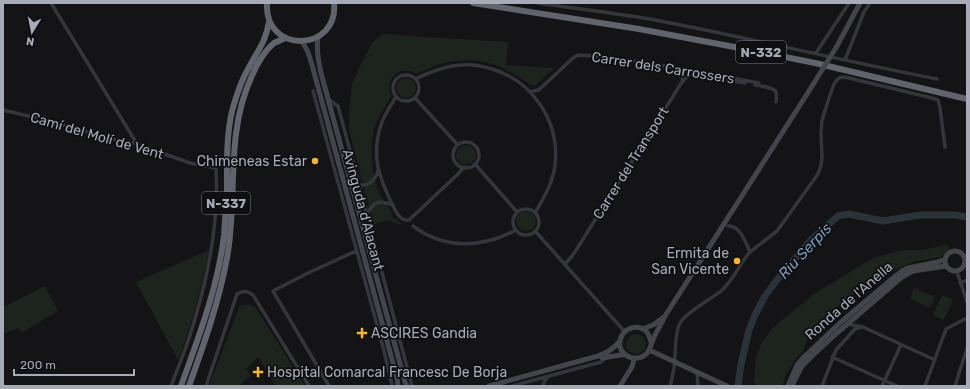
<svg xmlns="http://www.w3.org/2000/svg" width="970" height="389" viewBox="0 0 970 389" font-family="Rubik,sans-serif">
  <rect width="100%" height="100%" fill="#141416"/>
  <path fill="#1c241d" d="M383 34 508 42 506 65 554 68 535 86 531 85C514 74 500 64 479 61 464 59 448 61 434 66 429 68 425 71 420 72 415 74 412 71 408 71 393 69 386 84 391 96 386 106 379 115 375 126 369 145 371 180 382 198 385 203 389 207 392 213L391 216 394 219 396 218 403 225C391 222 386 218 374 225L362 181 349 130V111L352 84 360 66 372 43Z
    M396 88a10 10 0 1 1 20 0a10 10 0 1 1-20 0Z
    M456 155a10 10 0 1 1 20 0a10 10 0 1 1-20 0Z
    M516 221a10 10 0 1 1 20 0a10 10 0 1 1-20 0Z
    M948 244 949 250 941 257 917 261 906 265 893 271 879 283 874 282H868L835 309 812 330 808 338 803 351 795 360 787 373 782 386H757L754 381 756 357 762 342 772 329 782 320 814 294 858 267 874 258 902 250H923Z
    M209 250C202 288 192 324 178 360L136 282Z
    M45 286 58 311 21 333 19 328 3 334V307Z
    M914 288 935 297 930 308 910 299Z
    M942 295 953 300 944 320 933 315Z
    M244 305H251L256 308 305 386H276L258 357 246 369 251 376 238 386H209L239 307Z
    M626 344a10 10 0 1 1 20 0a10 10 0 1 1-20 0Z"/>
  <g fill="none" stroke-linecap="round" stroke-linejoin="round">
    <path stroke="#2a333a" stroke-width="7" d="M738 386 741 364 749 330 755 315 765 296 777 280 811 240 838 216 849 214 883 221 920 215H955L967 217"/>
    <path stroke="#35363b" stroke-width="3.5" d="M51 3 137 144
      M538 3C577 9 616 13 655 20 750 38 843 61 937 79
      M816 53 849 3
      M845 60 864 12 870 3
      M393 88a13 13 0 1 1 26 0a13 13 0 1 1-26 0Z
      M415 79C431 72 445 66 462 65 472 64 482 66 492 69 533 81 560 122 555 165 553 183 544 197 535 213
      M683 81 689 75 692 74 745 83
      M755 85C760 86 774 87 776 92 777 95 776 99 776 102
      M313 91 383 347 391 381 392 386
      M530 92 538 90 542 87 573 58 578 55 609 57 682 69 759 83
      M396 96 394 100C390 107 385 114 382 122 370 155 379 178 394 208 397 214 402 222 409 220L457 175 464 167
      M415 98 457 144
      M328 99 335 104 338 106 359 184 370 227 412 386
      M3 110 54 122 106 138 137 144 190 163 216 168C219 220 209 273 194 322 188 344 179 365 171 386
      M453 155a13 13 0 1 1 26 0a13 13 0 1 1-26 0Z
      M475 164 517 212
      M359 184C368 188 376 179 378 171
      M513 222a13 13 0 1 1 26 0a13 13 0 1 1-26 0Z
      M367 214C374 201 379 200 393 205
      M413 226C445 250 482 248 516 230
      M535 231 625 332
      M750 252 777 231 818 174 821 165 822 157 821 132 822 120 829 98 834 84 837 80 839 78 843 77 849 78 932 98 938 100 940 108 945 147
      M565 264 573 255 682 82 683 77 682 69
      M957 272 967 302
      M960 283 967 280
      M848 324 863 327 935 360
      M832 357 897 386
      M697 372 698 386
      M3 385 4 386
      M206 386 237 294C244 290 247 291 253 295L309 386
      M329 386 273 291 308 273 356 251
      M512 386 601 362 606 358
      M543 386 544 382 548 377
      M670 386C672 380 673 374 674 368 676 355 674 334 680 323 685 313 711 299 721 291 734 280 739 264 750 252 746 243 740 225 728 226
      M822 386 836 350 855 329 862 327
      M882 386 901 345
      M925 386 946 329 967 318
      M955 386 967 348"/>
    <path stroke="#43454b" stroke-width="5" d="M318 36C316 49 318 60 321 73L405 382 407 386
      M302 41 308 52 312 65 397 378 398 386
      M837 46 860 3
      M945 261a10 10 0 1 1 20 0a10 10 0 1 1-20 0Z
      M642 329 653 325 664 317
      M651 342C650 338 649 334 646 331 636 323 621 329 620 342 619 347 622 352 626 355 632 360 643 359 648 352 651 347 652 341 655 335 658 329 662 323 665 316L809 91
      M649 350 727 386
      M602 358 620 355H625
      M489 386 598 356C608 353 614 348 620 341
      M620 386 632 367 634 359
      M788 386 797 365 804 357 841 322 892 279 902 271 908 268 938 262 945 259
      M792 386 802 366 812 356 837 333 902 277 913 271 946 266"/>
    <path stroke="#61646c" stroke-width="6" d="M267 3C264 55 339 52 334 3
      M473 3 639 29 745 49 815 63 967 99
      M181 386C199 336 218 287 224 235 225 221 226 206 227 192 227 165 226 137 232 111 236 97 240 83 247 71 252 61 258 52 263 42 266 35 268 28 269 22
      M189 386C204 344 219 302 227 258 238 198 225 135 251 78 256 66 263 52 274 43 278 41 282 40 285 38"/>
    <path stroke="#43454b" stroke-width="5" d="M809 91 837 46"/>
  </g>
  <g fill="#f7b62b" stroke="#0f0f11" stroke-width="1.5">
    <circle cx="315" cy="161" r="4"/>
    <circle cx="737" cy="261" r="4"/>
    <path d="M360 327h4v4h4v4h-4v4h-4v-4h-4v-4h4z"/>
    <path d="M256 366h4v4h4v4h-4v4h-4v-4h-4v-4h4z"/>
  </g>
  <g text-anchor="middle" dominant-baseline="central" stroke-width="3.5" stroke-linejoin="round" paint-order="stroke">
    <g fill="#0f0f11" stroke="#797c85" stroke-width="1">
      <rect x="736" y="41" width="50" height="22" rx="3"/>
      <rect x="202" y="192" width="48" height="22" rx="3"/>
    </g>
    <g font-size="13" font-weight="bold" fill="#a6abb7">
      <text x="761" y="52">N-332</text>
      <text x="226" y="203">N-337</text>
    </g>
    <g font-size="14" fill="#a6abb7" stroke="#0f0f11">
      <text transform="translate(663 68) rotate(9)">Carrer dels Carrossers</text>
      <text transform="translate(97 136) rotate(16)">Camí del Molí de Vent</text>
      <text transform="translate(631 163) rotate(-58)">Carrer del Transport</text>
      <text transform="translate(363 210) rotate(75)">Avinguda d'Alacant</text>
      <text transform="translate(849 301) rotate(-41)">Ronda de l'Anella</text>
    </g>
    <g font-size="14" fill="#a6abb7" stroke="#0f0f11" text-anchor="end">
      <text x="307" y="161">Chimeneas Estar</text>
      <text x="729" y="253">Ermita de<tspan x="729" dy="16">San Vicente</tspan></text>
      <text x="371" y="333" text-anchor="start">ASCIRES Gandia</text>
      <text x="267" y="372" text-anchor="start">Hospital Comarcal Francesc De Borja</text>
    </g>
    <g font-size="15" font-style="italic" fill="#7b98b3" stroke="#0f0f11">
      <text transform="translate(805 251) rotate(-47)">Riu Serpis</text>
    </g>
  </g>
  <rect width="970" height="389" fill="none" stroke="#a6abb7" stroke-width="8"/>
  <g transform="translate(32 32) rotate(190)" stroke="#0f0f11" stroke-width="3" paint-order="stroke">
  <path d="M0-3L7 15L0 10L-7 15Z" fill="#a6abb7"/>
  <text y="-6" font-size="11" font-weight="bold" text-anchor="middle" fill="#a6abb7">N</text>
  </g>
  <path d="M14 369v6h120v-6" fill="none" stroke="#a6abb7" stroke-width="2"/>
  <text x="20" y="369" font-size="12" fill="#a6abb7" stroke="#0f0f11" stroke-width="3" paint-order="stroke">200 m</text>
</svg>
